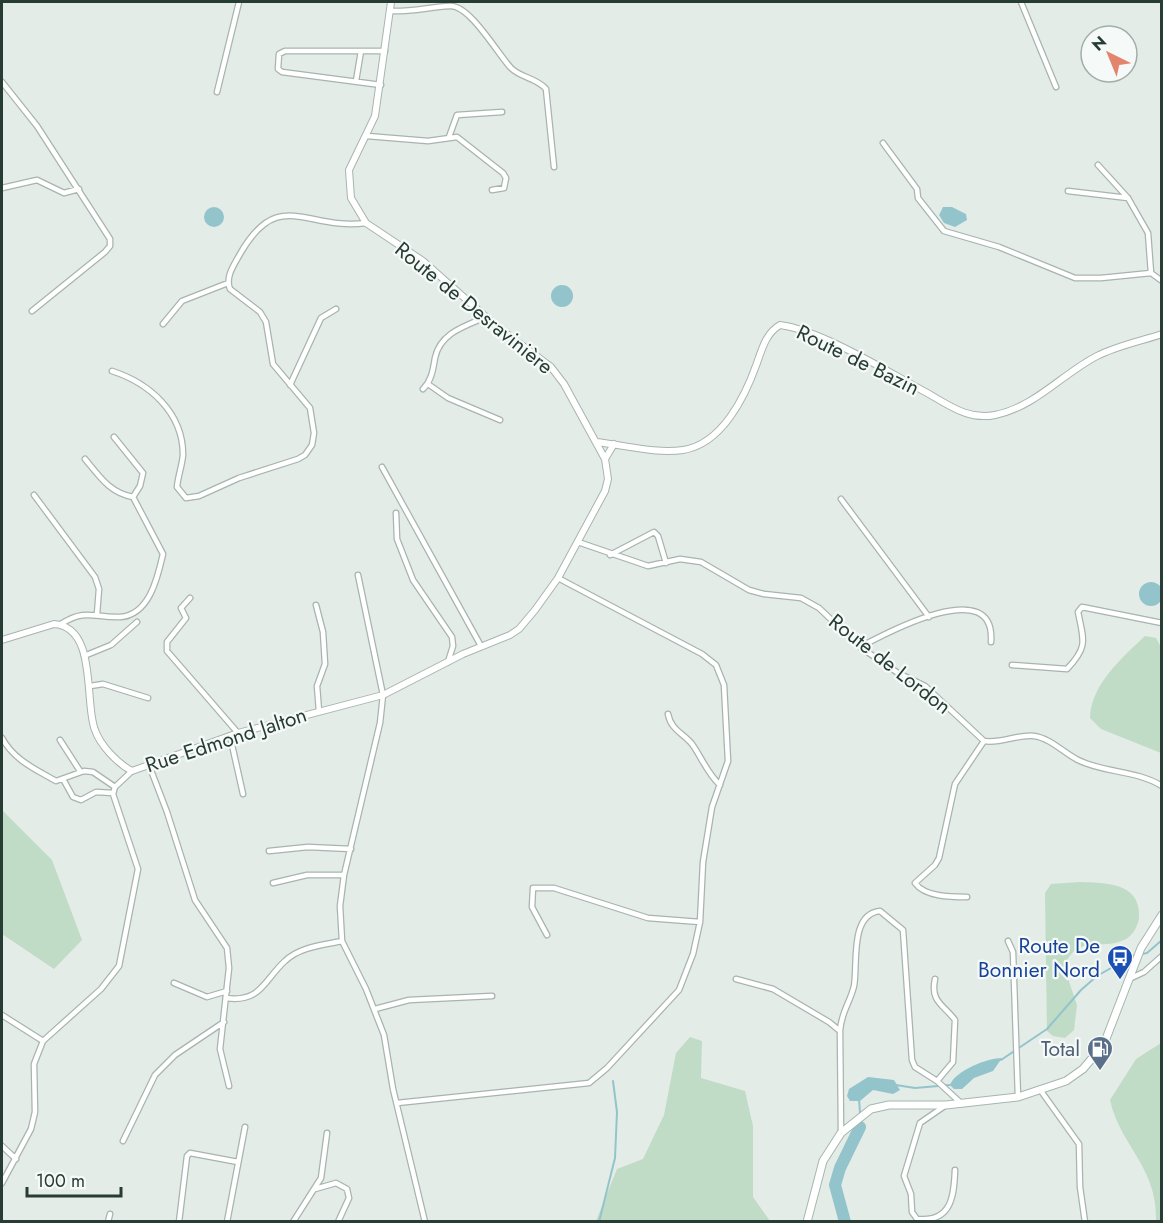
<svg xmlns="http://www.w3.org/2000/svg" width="1163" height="1223" viewBox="0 0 1163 1223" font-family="Jost,sans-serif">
  <rect width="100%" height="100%" fill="#e4ece8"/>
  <path fill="#c0dbc6" d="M1145 636 1156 638 1161 647V753L1101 729 1090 718C1091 684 1122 658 1145 636Z
    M2 810 52 860 82 940 54 969 2 934Z
    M1080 882C1105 883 1140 882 1139 916 1139 924 1134 934 1126 939 1101 952 1078 932 1064 967L1077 1005 1074 1030 1065 1038 1053 1036 1047 1031 1045 893 1051 884Z
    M690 1037 702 1041 701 1078 745 1091 753 1126V1197L770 1221H596L617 1169 643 1159 664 1115 676 1053Z
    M1161 1043 1162 1221 1156 1222C1158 1167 1120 1146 1110 1100L1136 1059Z"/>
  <path fill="#93c4cb" d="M943 207H952L966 214 967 220 955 227 944 223 939 215Z
    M204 217a10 10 0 1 1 20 0a10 10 0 1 1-20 0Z
    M551 296a11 11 0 1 1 22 0a11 11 0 1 1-22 0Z
    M1139 594a12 12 0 1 1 24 0a12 12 0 1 1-24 0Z
    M1002 1058 993 1071 974 1078 962 1089H954L950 1085C955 1071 987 1058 1002 1058Z
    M868 1077 894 1080 900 1090 893 1094 873 1090 860 1101H850L847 1096 849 1089Z"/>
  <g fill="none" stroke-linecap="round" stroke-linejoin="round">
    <path stroke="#93c4cb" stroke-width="2" d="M1001 1060 1047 1029 1081 990 1097 976 1132 956 1147 953 1162 940
      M896 1085 915 1088 950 1085
      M859 1099 860 1113
      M599 1222 615 1158 617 1112 613 1081"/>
    <path stroke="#93c4cb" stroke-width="12" d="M845 1222 835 1185 840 1168 860 1127"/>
    <defs>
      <path id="minor" d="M1021 2 1056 87
        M390 11C411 12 430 7 450 6 470 5 497 53 511 68 521 78 537 78 546 89L554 167
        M356 81 361 51
        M2 82 37 126 110 239V246L105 252 32 311
        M381 85 282 72 278 69 279 54 285 51H385
        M217 92 239 2
        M367 136 428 141 457 137 503 173 506 178 504 188 492 190
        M449 137 457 115 502 112
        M883 143 917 189 918 198 944 231 999 247 1075 278H1101L1151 273
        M1098 165 1128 198 1148 233 1151 273 1162 281
        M2 188 37 180 64 193 79 189
        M1068 191 1128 198
        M163 324 182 301 228 283
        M112 371C149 383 183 412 183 455 182 466 178 476 177 487L186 498 199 496 239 478 298 459 305 455 312 445 314 433 310 408 273 364 266 322 260 312 230 289C225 277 234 265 240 254 279 186 306 231 366 223
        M428 384 448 398 500 420
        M290 385 321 318 336 309
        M423 389C432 380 433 369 435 358 440 333 465 326 486 317
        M85 459C100 477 110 493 133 497L140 486 143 473 114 437
        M382 467 481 646
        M34 495 95 577 99 589 97 614
        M841 499 929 617
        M396 513 397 539 413 580 452 637 453 646 448 662
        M578 542 648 566 680 559 701 562 749 590 764 594 801 598 819 608 860 647 898 673 925 686 984 741C1001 744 1017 734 1034 736 1050 738 1064 753 1078 760 1104 773 1136 770 1162 786
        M610 555 654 532 658 536 666 563
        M358 575 383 695 380 723 344 875 340 906 342 941 366 989 384 1035 393 1089 425 1222
        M190 598 181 608 186 618 167 642V651L238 733
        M316 605 323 632 325 664 317 686 319 711
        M61 624C86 608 94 618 120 617 150 615 158 576 163 554L133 497
        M860 647C888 632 996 574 991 642
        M84 656 111 645 137 622
        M1012 665 1067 669C1088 647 1084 641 1078 612L1082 607 1162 623
        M90 686 103 684 148 698
        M668 714C671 730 683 733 692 744 702 758 707 773 720 785
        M230 736 243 794
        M2 738C14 760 35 769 56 781L84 771 93 772 115 787
        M60 740 80 771
        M149 765 167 812 195 900 227 948 229 968 220 1049 229 1086
        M63 779 73 797 81 800 96 792 113 793
        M269 851 308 847 351 849
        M273 883 307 875H344
        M967 897C951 897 925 897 915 883L935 865 939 858 955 784 984 741
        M547 935 532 907 533 888H554L648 918 700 922
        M1008 941 1013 952 1018 1097
        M736 979 773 989 829 1022 840 1031 841 1133
        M935 979C930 1002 944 1005 955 1020L953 1062 937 1081
        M1129 979 1144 972 1162 956
        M174 983 207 997 227 991
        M226 998C261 1003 264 980 285 961 299 947 323 945 342 941
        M375 1009 409 1000 492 996
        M2 1015 43 1041
        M840 1031C841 1012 850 1003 854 986 858 966 849 914 880 911L903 930 912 1060 915 1067 937 1081 962 1104
        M1041 1091 1079 1144 1080 1187 1085 1222
        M397 1103 589 1083 607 1068 679 990 693 954 700 922 703 862 712 807 728 761 724 685 716 665 702 654 558 578
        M946 1105 920 1123 904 1176 911 1194 912 1212 917 1219C953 1223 954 1193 955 1170
        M123 1141 155 1075 175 1055 224 1022
        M2 1146 16 1159
        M2 1183 31 1129 35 1112 34 1064 43 1041 101 989 119 966 138 869 113 794 115 787 132 771
        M315 1189 336 1183 347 1189 349 1198 338 1222
        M108 1222 110 1214
        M179 1222 187 1156 190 1153 238 1162
        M227 1222 245 1127
        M293 1222 321 1178 327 1133"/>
      <path id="tertiary" d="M596 442C624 445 656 454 683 450 722 444 745 397 757 363 762 349 766 333 780 325 820 330 883 369 920 389 945 402 966 421 995 415 1035 407 1062 374 1097 356 1116 346 1141 341 1162 334
        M605 459 614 444
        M2 640 54 624C98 627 84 703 95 730 100 745 118 764 132 771L238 733 383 695 463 654 510 635 519 629 535 610 558 578 605 491 608 479 605 459 564 384 551 367 495 325 423 261 366 223 351 198 349 170 375 116 391 2"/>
      <path id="secondary" d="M807 1222 823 1161 841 1133 871 1109 889 1105H946L1018 1097 1066 1081 1083 1069 1104 1044 1141 948 1162 915"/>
    </defs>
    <use href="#minor" stroke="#a7b4af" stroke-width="7"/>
    <use href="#tertiary" stroke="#a7b4af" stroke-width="8"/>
    <use href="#secondary" stroke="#a4b7af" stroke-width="9"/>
    <use href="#minor" stroke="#fff" stroke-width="4.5"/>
    <use href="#tertiary" stroke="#fff" stroke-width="6"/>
    <use href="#secondary" stroke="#fff" stroke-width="7"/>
  </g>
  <defs>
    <symbol id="bus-pin" viewBox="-11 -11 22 30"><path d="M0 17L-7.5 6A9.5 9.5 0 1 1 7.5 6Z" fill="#1a4fb4" stroke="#f5f9f7"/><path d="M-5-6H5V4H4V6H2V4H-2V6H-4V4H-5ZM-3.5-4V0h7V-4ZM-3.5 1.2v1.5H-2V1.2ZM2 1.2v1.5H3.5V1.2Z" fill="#fff"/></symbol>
    <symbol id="fuel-pin" viewBox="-11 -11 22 30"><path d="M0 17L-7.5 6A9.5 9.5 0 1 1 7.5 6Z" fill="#5c6f8a" stroke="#f5f9f7"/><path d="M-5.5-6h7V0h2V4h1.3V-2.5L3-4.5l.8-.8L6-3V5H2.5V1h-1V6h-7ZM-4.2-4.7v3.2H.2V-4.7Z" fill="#fff"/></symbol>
  </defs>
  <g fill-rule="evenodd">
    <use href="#bus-pin" x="1105" y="943" width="30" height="40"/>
    <use href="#fuel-pin" x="1085" y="1034" width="30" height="40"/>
  </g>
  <g text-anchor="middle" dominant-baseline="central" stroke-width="4.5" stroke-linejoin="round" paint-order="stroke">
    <g font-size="21" fill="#263c35" stroke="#f5f9f7">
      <text transform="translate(474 308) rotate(39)">Route de Desravinière</text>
      <text transform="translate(858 360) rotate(26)">Route de Bazin</text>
      <text transform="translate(890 664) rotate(38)">Route de Lordon</text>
      <text transform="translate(226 740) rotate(-18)">Rue Edmond Jalton</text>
    </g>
    <g font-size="21" fill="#164399" stroke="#f5f9f7" text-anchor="end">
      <text x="1100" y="946">Route De<tspan x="1100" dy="24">Bonnier Nord</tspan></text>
    </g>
    <g font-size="21" fill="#4e5e75" stroke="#f5f9f7" text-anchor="end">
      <text x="1080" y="1049">Total</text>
    </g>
  </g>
  <rect width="1163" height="1223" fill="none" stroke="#263c35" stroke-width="6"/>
  <g transform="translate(1109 54) rotate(317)"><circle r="28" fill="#f5f9f7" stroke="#a2ada9" stroke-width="1.5"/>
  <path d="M0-4.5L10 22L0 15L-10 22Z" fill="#e2856c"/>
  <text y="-9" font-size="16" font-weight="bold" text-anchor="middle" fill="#263c35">N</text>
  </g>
  <path d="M27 1187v9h94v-9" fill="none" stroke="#263c35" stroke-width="3"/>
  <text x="36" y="1187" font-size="18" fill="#263c35" stroke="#f5f9f7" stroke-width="4.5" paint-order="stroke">100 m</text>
</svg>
